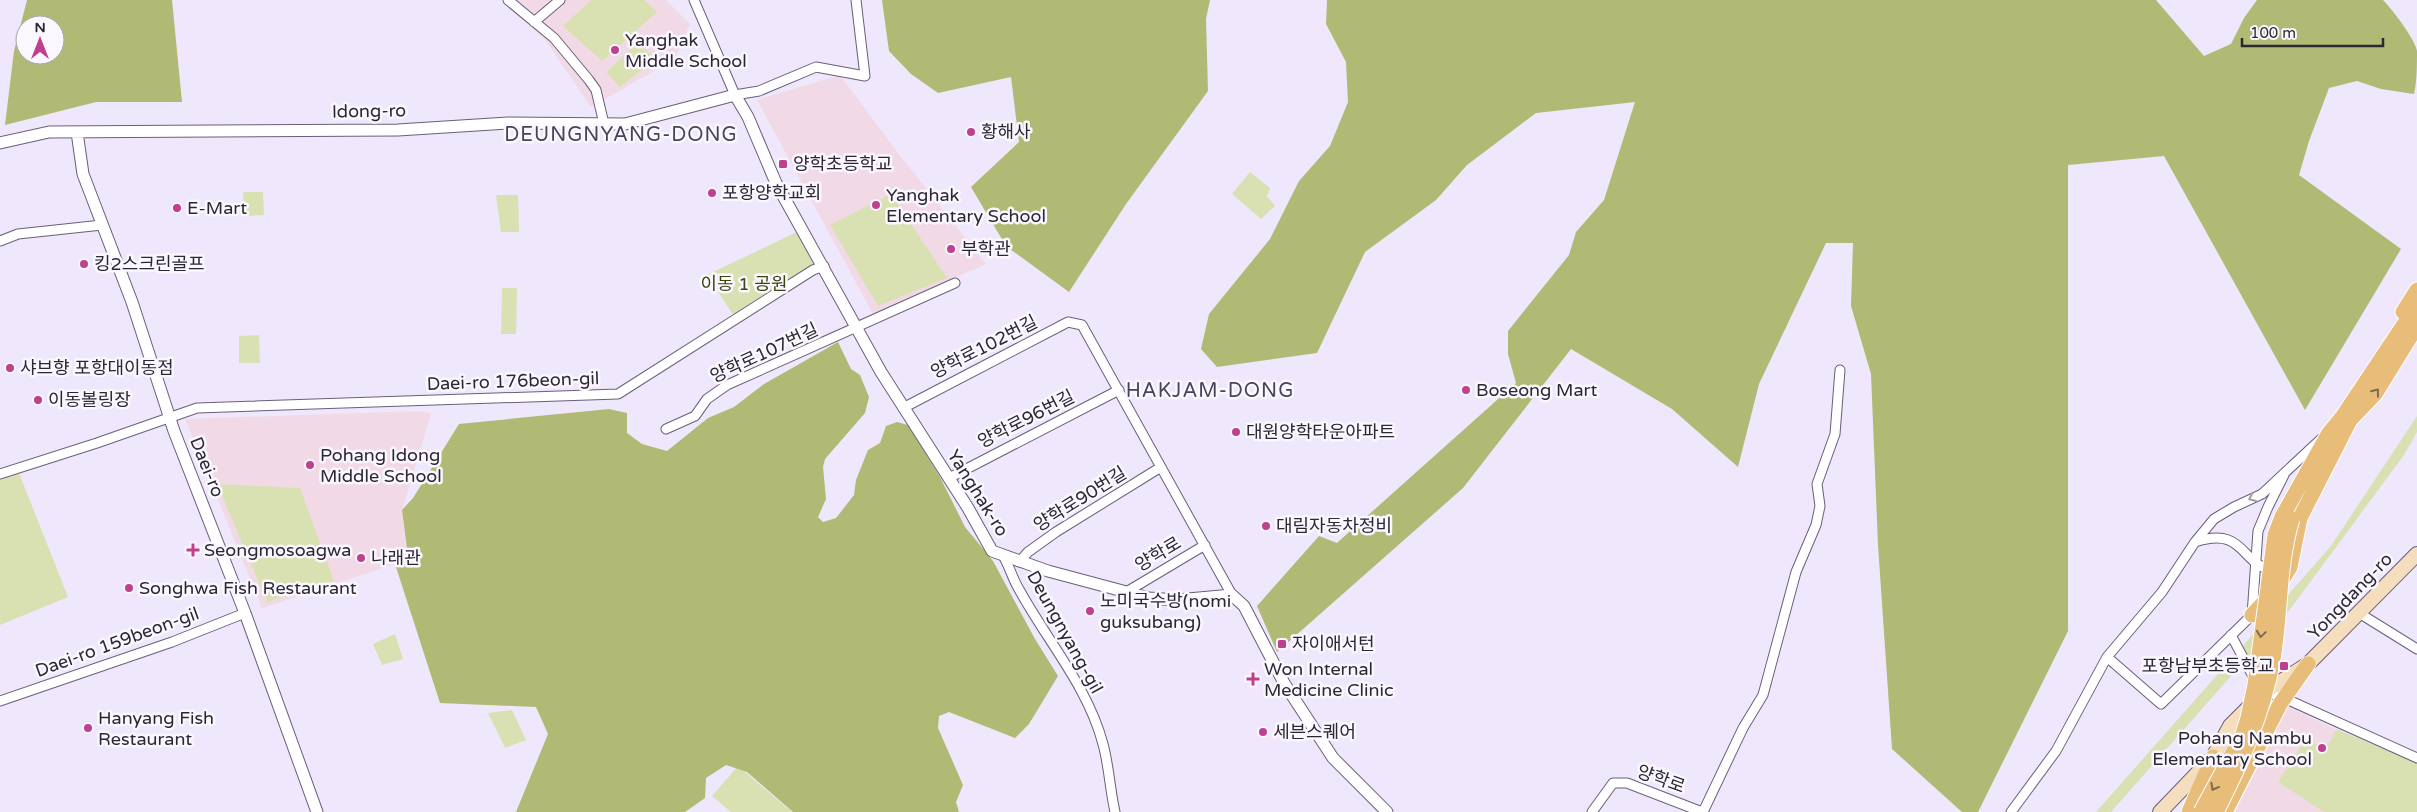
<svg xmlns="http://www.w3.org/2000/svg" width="2417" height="812" viewBox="0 0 2417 812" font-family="'Varela Round','Noto Sans KR',sans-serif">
  <rect width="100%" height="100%" fill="#efe7fb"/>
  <path fill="#f1dae6" d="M502 0H666L690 24 675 59 591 107 546 41Z
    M840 75 898 153 986 264 873 314 757 100Z
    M421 411 431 414 402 510 407 560 262 608 185 419Z
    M2288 707 2417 767V812H2235Z"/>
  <path fill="#d9e1b3" d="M591 0H644L657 12 602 61 563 26Z
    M638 43 656 59 620 87 606 72Z
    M1250 172 1270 188 1267 196 1275 206 1261 219 1232 194Z
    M243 192H263L264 215 244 216Z
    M891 194 947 278 878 306 830 225Z
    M496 195H518L519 232H501Z
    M801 230 824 266 734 316 707 275Z
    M502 288H517L516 334H501Z
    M259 335 260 363H239V336Z
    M2417 416V432L2404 455 2291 608 2111 812H2096L2331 546Z
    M17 468 68 597 0 625V474Z
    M217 484 300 488 334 581 267 602Z
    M395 634 403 659 382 665 373 644Z
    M512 710 526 740 505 748 488 713Z
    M2336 729 2417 763V812H2324L2278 782 2302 745 2330 743Z
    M738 766 792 812H731L712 796Z"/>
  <path fill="#b0ba74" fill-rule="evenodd" d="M27 0H172L182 102H96L5 125 14 51ZM25 25H55V55H25Z
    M882 0H1210L1206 19 1208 91 1126 204 1069 292 1006 246 971 187 1019 142 1011 77 938 93 911 74 889 51Z
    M1327 0H2156L2204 56 2231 44 2244 18 2257 0H2383C2392 9 2415 39 2417 51 2417 65 2417 81 2414 94L2381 89 2357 81 2329 88 2309 141 2299 175 2401 249 2305 410 2164 156 2068 165V631L1978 812H1962L1892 749 1878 545 1871 374 1851 306 1853 243H1826L1759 384 1738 467 1672 409 1571 349 1463 488 1277 652 1257 606 1319 536 1337 543 1516 383 1508 354V331L1569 255 1576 232 1604 200 1635 102 1536 113 1467 165 1436 200 1365 252 1317 353 1217 367 1201 349 1209 314 1270 239 1299 181 1330 146 1348 102 1346 62 1326 24Z
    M838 342 851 369 860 375 869 397 865 413 825 459 823 467 826 499 818 517 823 522 836 518 854 495 856 480 868 450 880 443 886 426 897 422 908 425 940 477 965 527 993 561 1035 639 1058 676 1029 724 1015 738 949 712 939 716 938 728 963 785 956 802 959 812H793L747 772 726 765 706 778 705 798 685 812H516L548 734 536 707 440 703 396 567 408 557 402 510 413 498 459 424 609 409 627 413V433L642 444 667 451 708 418 734 407 764 384Z"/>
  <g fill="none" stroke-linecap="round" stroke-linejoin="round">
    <defs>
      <path id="minor" d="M508 0 554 38 589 80 596 90 604 124
        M694 0 735 95 759 91 816 67 865 76 856 0
        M534 22 560 0
        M0 241 18 234 102 225
        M903 408 1068 322 1082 325 1232 595
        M666 429 695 416 707 399 727 385 955 283
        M0 474 97 443 197 408 618 394 813 270 824 266
        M949 478 1119 390
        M2195 542C2245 526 2239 563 2273 571
        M1004 557C1010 568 1013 580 1020 591 1048 642 1088 687 1103 744 1109 766 1110 790 1115 812
        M1019 562 1028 552 1056 532 1161 467
        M1128 591 1205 545
        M2359 613 2417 649
        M2231 635 2255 680
        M2107 657 2161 704 2252 615 2258 531 2268 507 2284 475
        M2262 691 2284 698 2417 758
        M0 701 172 642 245 613
        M1592 812 1613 783H1627L1702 812
        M1703 812 1743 728 1763 695 1796 572 1816 525 1820 506 1817 484 1835 434 1840 370
        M2011 812 2056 751 2107 657 2162 592 2195 542 2214 519 2234 507 2262 494 2321 439"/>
      <path id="tertiary" d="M77 132 83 174 132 302 174 431 245 613 317 812
        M0 143 49 132 398 130 508 123 625 124 735 95 748 117 776 183 881 372 968 508 992 551 1048 571 1149 598 1177 600 1232 595 1244 606 1284 683 1333 758 1387 812"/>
      <path id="secondary" d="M2160 812 2213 757 2230 726 2263 693 2308 664 2417 554"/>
      <path id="primary" d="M2403 312 2417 290
        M2349 421 2375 394 2417 326
        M2282 517 2329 433 2343 416 2417 305
        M2252 615 2276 590 2290 567 2300 518 2351 418
        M2189 812 2213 757
        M2225 812 2280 704 2308 664"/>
    </defs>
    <use href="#minor" stroke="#6a5f7a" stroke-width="11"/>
    <use href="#tertiary" stroke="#6a5f7a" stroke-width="13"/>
    <use href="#secondary" stroke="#6a5f7a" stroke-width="16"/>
    <use href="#primary" stroke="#fff" stroke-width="17"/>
    <use href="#minor" stroke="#fff" stroke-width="9"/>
    <use href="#tertiary" stroke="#fff" stroke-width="11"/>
    <use href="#secondary" stroke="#f4debd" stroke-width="14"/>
    <use href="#primary" stroke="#e8bd7a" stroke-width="15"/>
    <defs>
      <path id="primary-bridge" d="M2201 812 2243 734 2248 718 2255 685 2275 535 2282 517
        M2216 812C2241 763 2263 714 2273 659 2281 612 2278 565 2292 519"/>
    </defs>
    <use href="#primary-bridge" stroke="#fff" stroke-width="17" stroke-linecap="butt"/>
    <use href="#primary-bridge" stroke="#e8bd7a" stroke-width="15"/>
  </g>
  <defs><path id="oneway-chevron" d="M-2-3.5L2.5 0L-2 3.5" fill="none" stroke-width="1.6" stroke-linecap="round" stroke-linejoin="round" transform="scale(1.25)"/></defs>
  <g stroke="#816a53">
    <use href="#oneway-chevron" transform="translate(2376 392) rotate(-52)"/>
    <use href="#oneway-chevron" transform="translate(2261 634) rotate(98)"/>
    <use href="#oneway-chevron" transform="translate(2214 787) rotate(119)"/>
  </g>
  <use stroke="#a09ea3" href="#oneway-chevron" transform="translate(2252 498) rotate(155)"/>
  <g fill="#be408e" stroke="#faf7fe" stroke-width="2">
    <circle cx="615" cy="50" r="5"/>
    <circle cx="971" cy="132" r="5"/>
    <rect x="778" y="159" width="10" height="10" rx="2.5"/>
    <circle cx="712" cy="193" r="5"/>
    <circle cx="876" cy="205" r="5"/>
    <circle cx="177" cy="208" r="5"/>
    <circle cx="951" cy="249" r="5"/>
    <circle cx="84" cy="264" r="5"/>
    <circle cx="10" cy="368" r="5"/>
    <circle cx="1466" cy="390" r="5"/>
    <circle cx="38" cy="400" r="5"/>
    <circle cx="1236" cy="432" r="5"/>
    <circle cx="310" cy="465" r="5"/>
    <circle cx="1266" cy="526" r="5"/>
    <path d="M190.5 542.5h5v5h5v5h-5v5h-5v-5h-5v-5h5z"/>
    <circle cx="361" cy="558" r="5"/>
    <circle cx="129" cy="588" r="5"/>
    <circle cx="1090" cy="611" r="5"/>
    <rect x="1277" y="639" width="10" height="10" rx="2.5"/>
    <rect x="2279" y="661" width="10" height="10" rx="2.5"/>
    <path d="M1250.5 671.5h5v5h5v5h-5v5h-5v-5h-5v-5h5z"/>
    <circle cx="88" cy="728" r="5"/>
    <circle cx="1263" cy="732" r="5"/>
    <circle cx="2322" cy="748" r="5"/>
  </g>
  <g text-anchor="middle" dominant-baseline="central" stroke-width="5" stroke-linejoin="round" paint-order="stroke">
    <g font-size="18" fill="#2c2733" stroke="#faf7fe" text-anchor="start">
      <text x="625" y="40">Yanghak<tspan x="625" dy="21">Middle School</tspan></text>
      <text x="981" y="132">황해사</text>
      <text x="793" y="164">양학초등학교</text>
      <text x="722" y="193">포항양학교회</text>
      <text x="886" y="195">Yanghak<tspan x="886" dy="21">Elementary School</tspan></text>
      <text x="187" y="208">E-Mart</text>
      <text x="961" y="249">부학관</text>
      <text x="94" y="264">킹2스크린골프</text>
      <text x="20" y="368">샤브향 포항대이동점</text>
      <text x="1476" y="390">Boseong Mart</text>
      <text x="48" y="400">이동볼링장</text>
      <text x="1246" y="432">대원양학타운아파트</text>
      <text x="320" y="455">Pohang Idong<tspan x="320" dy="21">Middle School</tspan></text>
      <text x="1276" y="526">대림자동차정비</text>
      <text x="204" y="550">Seongmosoagwa</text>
      <text x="371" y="558">나래관</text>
      <text x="139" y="588">Songhwa Fish Restaurant</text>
      <text x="1100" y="601">노미국수방(nomi<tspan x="1100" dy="21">guksubang)</tspan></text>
      <text x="1292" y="644">자이애서턴</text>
      <text x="2274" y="666" text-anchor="end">포항남부초등학교</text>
      <text x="1264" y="669">Won Internal<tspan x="1264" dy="21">Medicine Clinic</tspan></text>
      <text x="98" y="718">Hanyang Fish<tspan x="98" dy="21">Restaurant</tspan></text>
      <text x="1273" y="732">세븐스퀘어</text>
      <text x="2312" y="738" text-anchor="end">Pohang Nambu<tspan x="2312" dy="21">Elementary School</tspan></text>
    </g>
    <g font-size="18" fill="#2c2733" stroke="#faf7fe">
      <text transform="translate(369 111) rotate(-1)">Idong-ro</text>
      <text transform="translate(984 347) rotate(-27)">양학로102번길</text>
      <text transform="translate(764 353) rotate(-25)">양학로107번길</text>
      <text transform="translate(513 381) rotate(-2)">Daei-ro 176beon-gil</text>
      <text transform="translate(1026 419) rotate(-27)">양학로96번길</text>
      <text transform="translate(207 467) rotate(68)">Daei-ro</text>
      <text transform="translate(978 493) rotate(58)">Yanghak-ro</text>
      <text transform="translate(1080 499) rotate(-32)">양학로90번길</text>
      <text transform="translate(1158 554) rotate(-31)">양학로</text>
      <text transform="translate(2350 596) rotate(-46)">Yongdang-ro</text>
      <text transform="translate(1065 632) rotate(61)">Deungnyang-gil</text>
      <text transform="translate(117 642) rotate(-20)">Daei-ro 159beon-gil</text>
      <text transform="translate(1661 779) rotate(20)">양학로</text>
    </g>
    <g font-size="18" fill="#3d430e" stroke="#faf7fe">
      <text x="744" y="284">이동 1 공원</text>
    </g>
    <g font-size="20" letter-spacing="1" fill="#4b415b" stroke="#faf7fe">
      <text x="621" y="135">DEUNGNYANG-DONG</text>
      <text x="1210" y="391">HAKJAM-DONG</text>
    </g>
  </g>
  <g transform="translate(40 40)"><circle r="24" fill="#faf7fe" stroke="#a8a4ad"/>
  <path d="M0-4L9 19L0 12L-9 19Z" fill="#be408e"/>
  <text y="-8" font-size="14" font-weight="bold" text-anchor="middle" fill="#2c2733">N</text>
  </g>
  <path d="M2242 38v8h141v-8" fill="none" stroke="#2c2733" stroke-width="2.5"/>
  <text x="2250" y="38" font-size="15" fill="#2c2733" stroke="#faf7fe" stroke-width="4" paint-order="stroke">100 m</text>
</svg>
